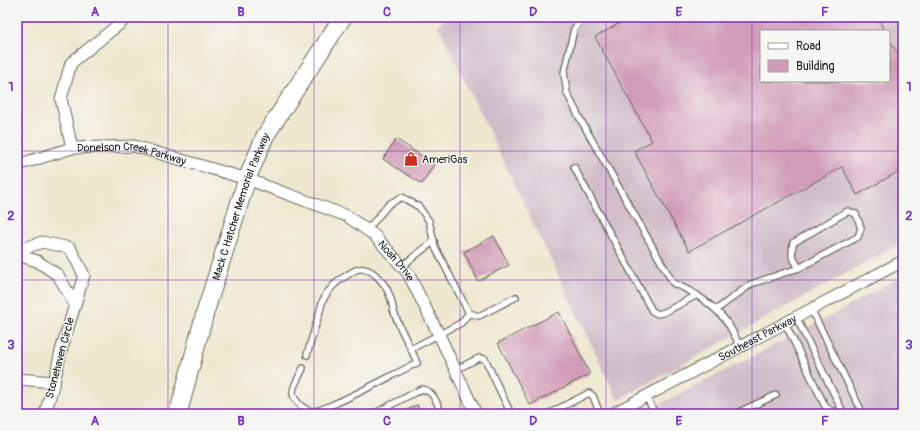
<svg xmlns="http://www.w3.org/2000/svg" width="920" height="431" viewBox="0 0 920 431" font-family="Pangolin,sans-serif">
  <rect width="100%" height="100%" fill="#f6f6f2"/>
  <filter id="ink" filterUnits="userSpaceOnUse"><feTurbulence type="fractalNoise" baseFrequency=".025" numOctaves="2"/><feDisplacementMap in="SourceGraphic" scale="8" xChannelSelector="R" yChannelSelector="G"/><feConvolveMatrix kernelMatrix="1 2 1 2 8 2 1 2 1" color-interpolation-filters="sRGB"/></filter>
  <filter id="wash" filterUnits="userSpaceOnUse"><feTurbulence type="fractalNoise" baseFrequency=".012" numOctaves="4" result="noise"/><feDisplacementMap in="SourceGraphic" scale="16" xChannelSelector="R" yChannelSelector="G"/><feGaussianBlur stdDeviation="0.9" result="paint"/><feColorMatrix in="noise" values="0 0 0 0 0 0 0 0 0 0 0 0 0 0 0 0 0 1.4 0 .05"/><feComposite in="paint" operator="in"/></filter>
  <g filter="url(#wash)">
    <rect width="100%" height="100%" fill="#efe8d0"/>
    <path fill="#d1bdc9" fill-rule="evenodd" d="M446 17H903V242L618 400 438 25ZM761 31H889V81H761Z
      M903 275V414H640L827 318Z"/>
    <g id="blocks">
      <path fill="#d19cb7" d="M631 17H877L885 31H761V81H889V39L903 64V169L857 195 842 167 689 251 634 151 652 141 595 37Z
        M396 139 434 164 422 184 383 159Z
        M494 236 509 265 478 281 464 252Z
        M559 312 590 374 530 405 498 343Z
        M417 405 421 414H399Z"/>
    </g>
  </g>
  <g filter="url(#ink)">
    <use href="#blocks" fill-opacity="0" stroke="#66635b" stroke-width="1"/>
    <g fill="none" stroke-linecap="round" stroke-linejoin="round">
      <defs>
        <path id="lane" d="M584 17 574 29 564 73 567 93 579 117 673 283C694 292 715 305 728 324 733 331 736 339 740 347
          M574 167 652 311 658 314 665 312 697 295
          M367 230 389 204 402 197 419 207 429 221 435 247 469 313 479 316 516 297
          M402 266 434 241
          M811 309 863 414
          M716 310 751 284 799 268 858 237 861 228 856 214 848 211 793 243 792 256 799 268
          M796 317 844 414
          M785 323 825 406 830 410 844 414
          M307 355 323 300C329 288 338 280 349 274 353 271 359 268 364 269 374 270 386 285 389 294 392 300 392 306 394 312 398 325 405 337 411 349L461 323 469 313
          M303 368C300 377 292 385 293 394 295 402 305 411 313 411 321 411 329 406 336 403 364 391 390 376 417 363L411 349
          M455 370 479 358 485 359 511 414
          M646 396 655 414
          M373 414 422 389C434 391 437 404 442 414
          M548 414 589 393 593 396 600 414
          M735 414 776 395"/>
        <g id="street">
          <path d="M72 148 61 99 71 63 128 17"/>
          <path id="s1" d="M17 165 72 148 134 146 247 179 347 216 374 235 408 273 442 341 476 414"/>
          <path d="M17 251 42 242 70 248 84 275 61 351 54 382 45 414"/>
          <path d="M17 255 37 261 58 275 74 303"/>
          <path d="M17 379 54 382"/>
          <path id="s2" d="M612 414 903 261"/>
        </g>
        <g id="primary">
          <path id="s3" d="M178 414 205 313 247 179 265 136 343 17"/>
        </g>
      </defs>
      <use href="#lane" stroke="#66635b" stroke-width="8"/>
      <use href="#street" stroke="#66635b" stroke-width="13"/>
      <use href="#primary" stroke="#66635b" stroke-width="19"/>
      <use href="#lane" stroke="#fff" stroke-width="5.5"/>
      <use href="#street" stroke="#fff" stroke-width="11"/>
      <use href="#primary" stroke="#fff" stroke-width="17"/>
    </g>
  </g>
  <path fill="none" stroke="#7b2cbf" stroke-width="1" stroke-opacity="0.55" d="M168 17V414M314 17V414M460 17V414M606 17V414M752 17V414M17 151H903M17 280H903"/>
  <defs>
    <symbol id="shop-bare" viewBox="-9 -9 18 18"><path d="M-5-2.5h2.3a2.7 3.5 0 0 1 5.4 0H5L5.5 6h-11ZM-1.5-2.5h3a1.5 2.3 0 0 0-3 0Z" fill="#c8321e" stroke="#f6f6f2" stroke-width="2.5" paint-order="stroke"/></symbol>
  </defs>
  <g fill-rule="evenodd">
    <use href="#shop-bare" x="401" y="149" width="20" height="20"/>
  </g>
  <g text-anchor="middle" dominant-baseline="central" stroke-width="3" stroke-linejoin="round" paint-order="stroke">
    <g font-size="11" fill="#1c1c1c" stroke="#f6f6f2">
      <text stroke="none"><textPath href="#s1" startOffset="118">Donelson Creek Parkway</textPath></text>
      <text stroke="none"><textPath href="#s3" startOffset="217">Mack C Hatcher Memorial Parkway</textPath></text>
      <text stroke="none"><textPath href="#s1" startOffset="411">Noah Drive</textPath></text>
      <text stroke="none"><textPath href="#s2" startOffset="164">Southeast Parkway</textPath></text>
      <text transform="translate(60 358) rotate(-75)">Stonehaven Circle</text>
    </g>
    <g font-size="11" fill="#1c1c1c" stroke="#f6f6f2" text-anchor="start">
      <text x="422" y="159">AmeriGas</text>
    </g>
  </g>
  <rect width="920" height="431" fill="none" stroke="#f6f6f2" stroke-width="44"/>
  <rect x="760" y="30" width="130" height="52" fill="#f6f6f2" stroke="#9f9f9c"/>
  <rect x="768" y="43" width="20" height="6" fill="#ffffff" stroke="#9f9f9c"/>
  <text x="796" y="50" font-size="12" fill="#1c1c1c">Road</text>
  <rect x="768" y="60" width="20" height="12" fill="#d19cb7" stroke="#9f9f9c"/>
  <text x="796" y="70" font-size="12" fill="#1c1c1c">Building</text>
  <rect x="22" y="22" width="876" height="387" fill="none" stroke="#7b2cbf" stroke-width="1.5"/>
  <g font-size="13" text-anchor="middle" font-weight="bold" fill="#7b2cbf">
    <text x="95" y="16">A</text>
    <text x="241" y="16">B</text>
    <text x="387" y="16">C</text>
    <text x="533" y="16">D</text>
    <text x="679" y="16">E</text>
    <text x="825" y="16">F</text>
    <text x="11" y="91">1</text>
    <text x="909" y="91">1</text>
    <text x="11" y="220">2</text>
    <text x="909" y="220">2</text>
    <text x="11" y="349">3</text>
    <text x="909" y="349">3</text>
    <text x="95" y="425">A</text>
    <text x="241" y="425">B</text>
    <text x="387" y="425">C</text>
    <text x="533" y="425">D</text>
    <text x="679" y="425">E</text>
    <text x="825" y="425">F</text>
  </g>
</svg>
